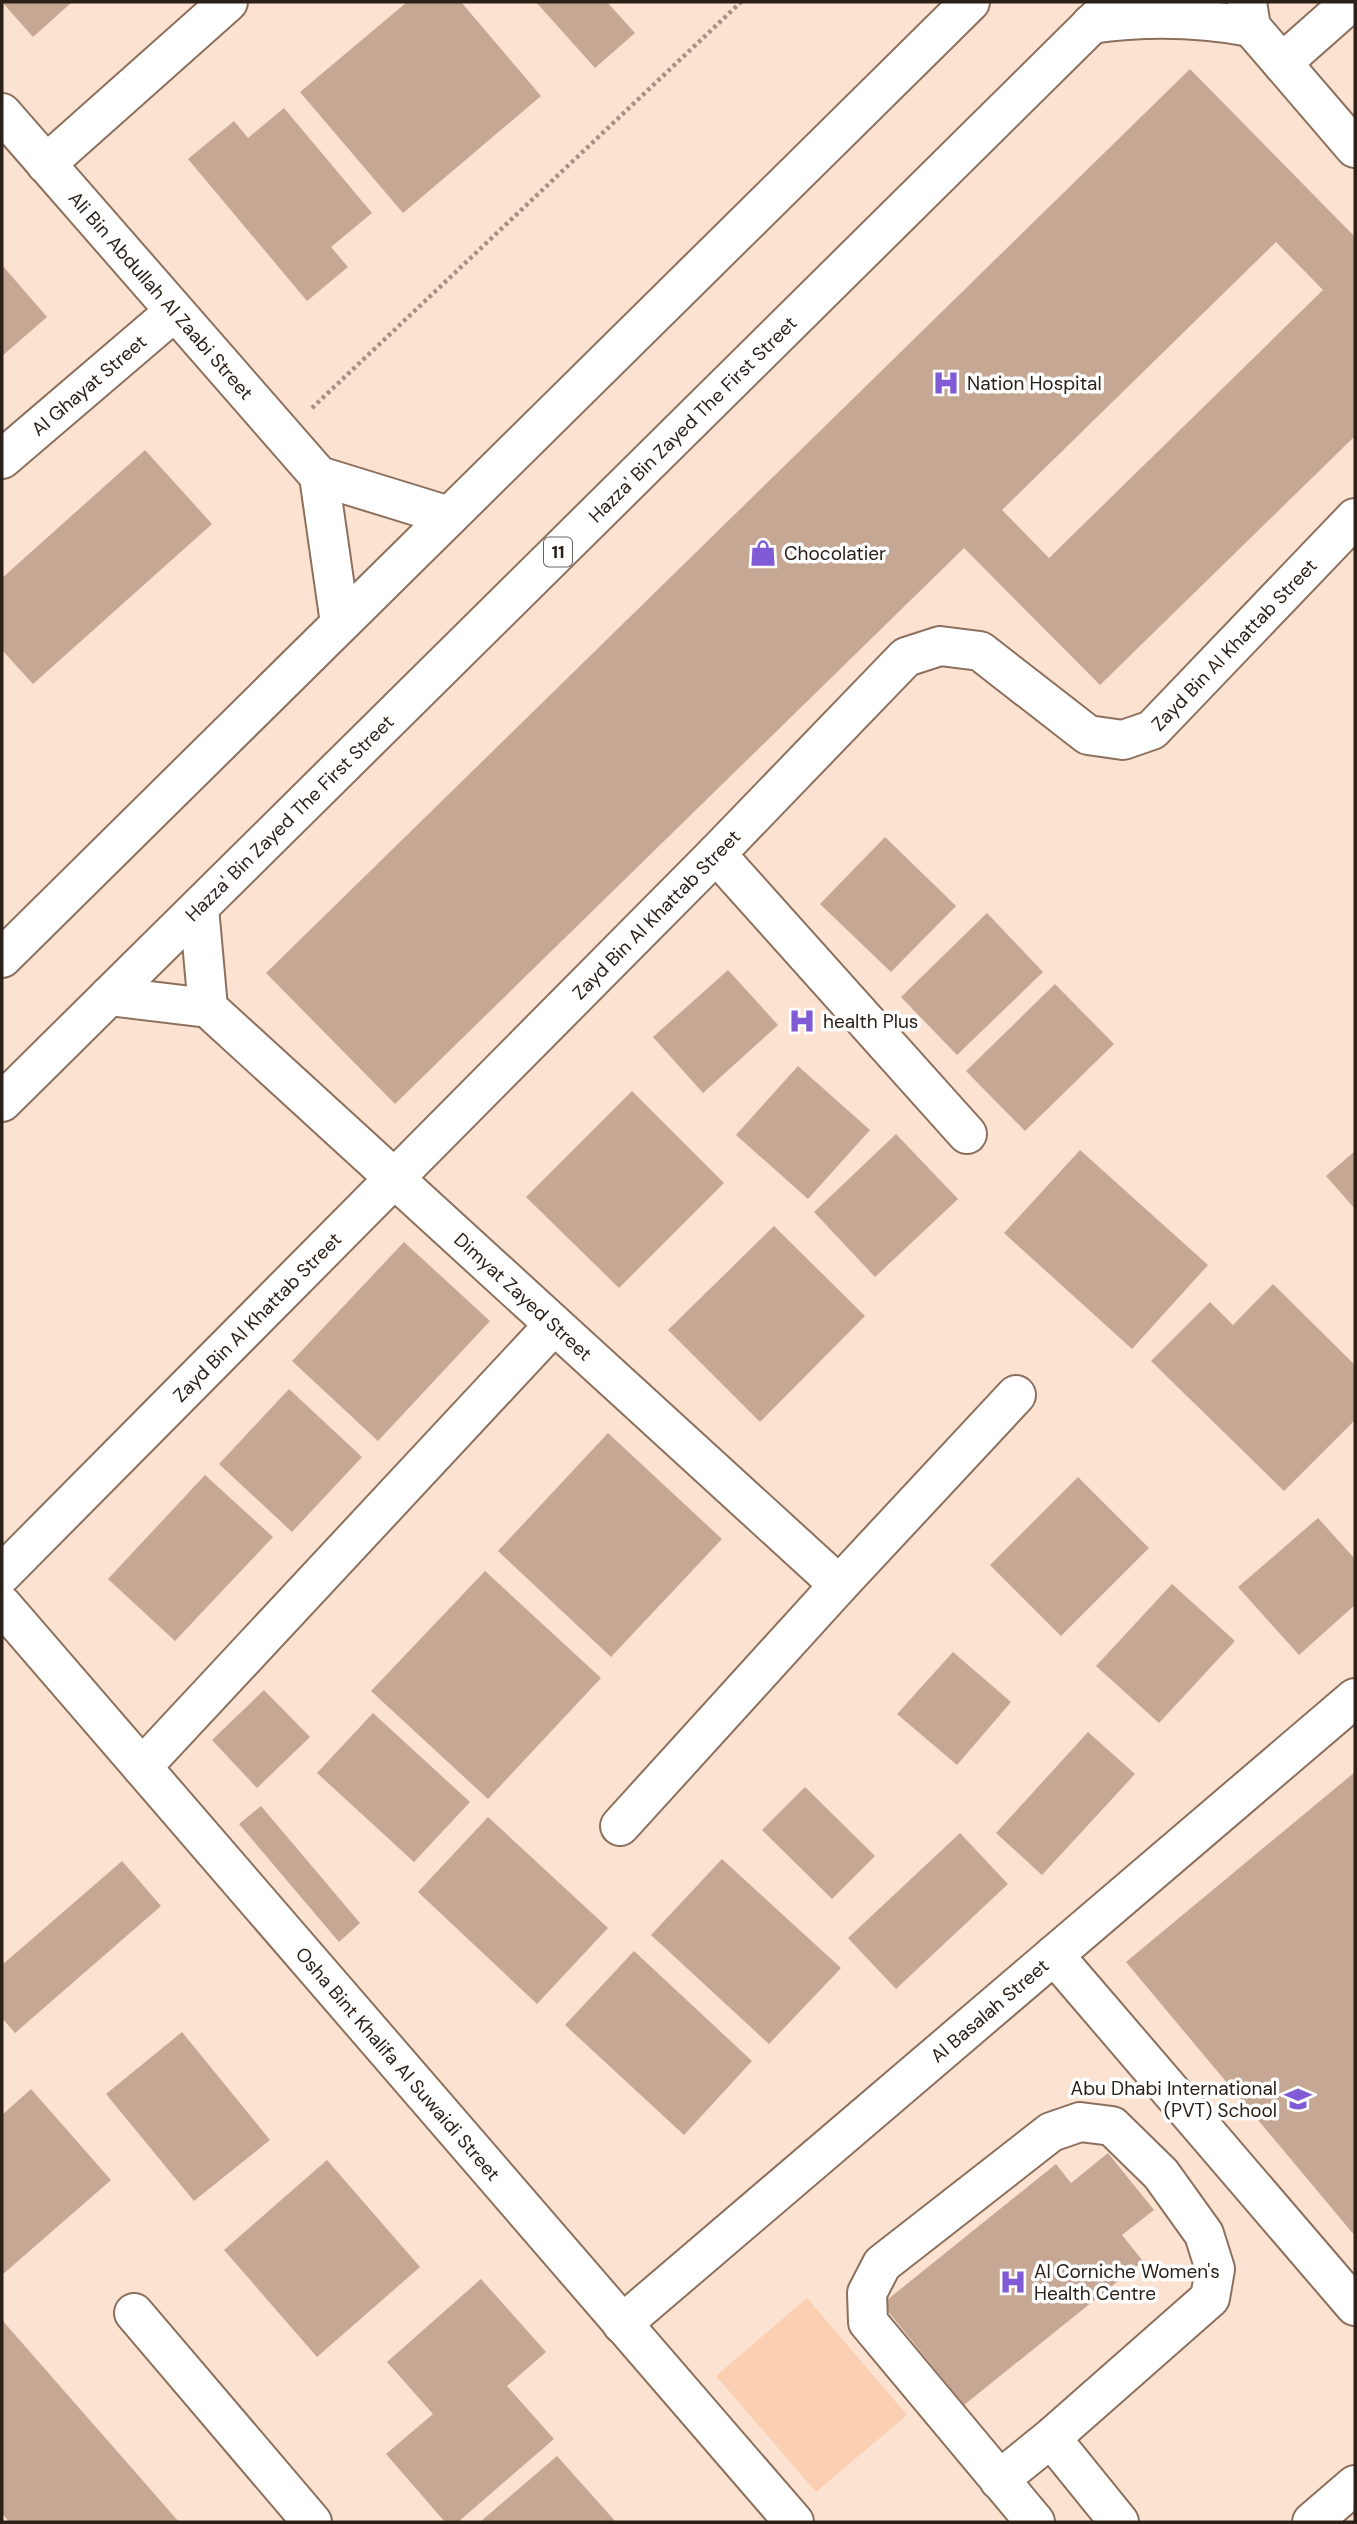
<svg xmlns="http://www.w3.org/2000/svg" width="1357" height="2524" viewBox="0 0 1357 2524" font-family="'DM Sans',sans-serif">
  <rect width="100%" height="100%" fill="#fce2d1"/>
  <path fill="#fbcfb2" d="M807 2298 907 2415 816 2492 716 2376Z"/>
  <path fill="#c6a793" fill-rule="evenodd" d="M2 2H72L33 37Z
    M407 2H461L541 96 403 213 300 92Z
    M536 2H607L635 33 595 68Z
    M1190 69 1355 237V436L1100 685 964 548 395 1104 266 973ZM1276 242 1323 290 1049 558 1002 510Z
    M284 108 372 213 331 247 348 267 307 301 188 159 234 121 248 138Z
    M2 265 47 317 2 356Z
    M145 450 212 524 33 684 2 650V578Z
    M885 837 956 906 891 972 820 904Z
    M987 913 1043 972 957 1055 901 997Z
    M728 970 778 1025 703 1093 653 1037Z
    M1055 984 1114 1044 1025 1131 966 1071Z
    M798 1066 870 1130 808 1199 736 1135Z
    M632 1091 724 1183 619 1288 526 1197Z
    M896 1134 958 1199 875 1277 814 1212Z
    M1080 1150 1208 1265 1132 1349 1004 1233Z
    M1355 1151V1209L1326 1176Z
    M774 1226 865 1316 760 1422 668 1330Z
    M404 1242 490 1321 378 1441 292 1361Z
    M1273 1284 1355 1365V1420L1284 1491 1151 1361 1210 1302 1233 1325Z
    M289 1389 362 1457 292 1532 219 1464Z
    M608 1433 722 1539 611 1657 498 1551Z
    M205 1475 273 1537 175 1641 108 1579Z
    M1078 1477 1149 1548 1061 1636 990 1565Z
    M1318 1518 1355 1559V1605L1299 1655 1238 1587Z
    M485 1571 601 1678 488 1799 371 1691Z
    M1172 1584 1235 1641 1159 1723 1096 1666Z
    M953 1652 1011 1702 957 1765 897 1714Z
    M264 1690 310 1737 257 1788 212 1740Z
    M373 1713 470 1802 414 1862 317 1773Z
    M1088 1732 1135 1774 1042 1875 996 1833Z
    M1355 1772V2236L1126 1962Z
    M805 1787 875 1856 832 1899 762 1830Z
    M261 1806 360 1923 339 1942 239 1824Z
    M488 1817 608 1928 537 2004 418 1892Z
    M960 1833 1008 1884 896 1989 848 1938Z
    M722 1859 841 1968 769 2044 651 1935Z
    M122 1861 161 1906 15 2033 2 2018V1965Z
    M634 1951 752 2061 684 2135 565 2025Z
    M182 2032 270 2140 194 2201 106 2094Z
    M31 2089 111 2180 2 2275V2115Z
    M1108 2153 1154 2210 1122 2235 1143 2261 964 2405 882 2304 1056 2164 1071 2183Z
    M327 2160 420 2267 317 2357 224 2250Z
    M481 2279 546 2352 507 2386 554 2439 458 2522H445L386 2454 433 2414 387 2362Z
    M2 2320 179 2522H9L2 2513Z
    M557 2456 616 2522H480Z"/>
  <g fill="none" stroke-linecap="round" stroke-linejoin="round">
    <defs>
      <g id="minor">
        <path d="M1247 2 1251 27 1355 148"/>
        <path d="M1091 24C1146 16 1197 17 1251 27"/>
        <path d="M1282 63 1351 2"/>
        <path id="s1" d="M2 113 319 476 449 516"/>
        <path d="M46 164 228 2"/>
        <path id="s2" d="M2 459 174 312"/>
        <path d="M319 476 340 623"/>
        <path d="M716 854 967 1134"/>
        <path d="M199 908 208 1008"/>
        <path id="s3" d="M109 996 208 1008 839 1585"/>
        <path id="s4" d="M2 1574 716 854 906 657 940 646 980 651 1088 735 1123 740 1152 730 1355 518"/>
        <path id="s5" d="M2 1605 794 2522"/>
        <path d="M142 1767 554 1325"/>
        <path d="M620 1826 839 1585 1016 1395"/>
        <path d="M1054 1955 1355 2306"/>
        <path d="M134 2313 312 2522"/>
        <path id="s6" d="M622 2324 1355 1698"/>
        <path d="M1051 2438 1119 2522"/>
        <path d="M999 2480 1051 2438 1210 2298 1215 2269 1204 2234 1161 2174 1112 2126 1080 2122 1051 2132 882 2264 867 2293 868 2322 1035 2522"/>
        <path d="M1312 2522 1355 2485"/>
      </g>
      <g id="major">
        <path d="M2 958 970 2"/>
        <path id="s7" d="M2 1102 1114 2"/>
      </g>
    </defs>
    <use href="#minor" stroke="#8c705d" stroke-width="42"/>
    <use href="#major" stroke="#8c705d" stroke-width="42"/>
    <path stroke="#a59284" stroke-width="4.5" stroke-dasharray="3.5 3.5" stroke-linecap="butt" d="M312 408 741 2"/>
    <use href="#minor" stroke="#fff" stroke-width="38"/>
    <use href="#major" stroke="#fff" stroke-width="38"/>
  </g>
  <defs>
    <symbol id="hospital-bare" viewBox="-9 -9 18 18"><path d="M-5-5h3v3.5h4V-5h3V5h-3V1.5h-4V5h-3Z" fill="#805bd5" stroke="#fff" stroke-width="2.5" paint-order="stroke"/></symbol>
    <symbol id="shop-bare" viewBox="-9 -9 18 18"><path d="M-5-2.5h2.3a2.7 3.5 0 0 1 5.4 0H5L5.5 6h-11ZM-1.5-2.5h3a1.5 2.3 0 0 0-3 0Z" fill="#805bd5" stroke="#fff" stroke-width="2.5" paint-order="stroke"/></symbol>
    <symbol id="school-bare" viewBox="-9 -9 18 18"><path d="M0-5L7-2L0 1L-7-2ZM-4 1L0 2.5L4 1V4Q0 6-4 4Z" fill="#805bd5" stroke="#fff" stroke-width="2.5" paint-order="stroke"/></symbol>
  </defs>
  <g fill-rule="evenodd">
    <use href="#hospital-bare" x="927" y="364" width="38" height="38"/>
    <use href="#shop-bare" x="744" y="534" width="38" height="38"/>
    <use href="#hospital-bare" x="783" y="1002" width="38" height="38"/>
    <use href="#school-bare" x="1279" y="2080" width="38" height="38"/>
    <use href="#hospital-bare" x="994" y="2263" width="38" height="38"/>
  </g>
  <g text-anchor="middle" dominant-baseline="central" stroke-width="7" stroke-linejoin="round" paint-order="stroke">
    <rect fill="#fff" stroke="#6b645e" stroke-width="2" x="544" y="537.5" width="28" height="29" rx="5"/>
    <g font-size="18" font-weight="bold" fill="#2c2119">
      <text x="558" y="552">11</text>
    </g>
    <g font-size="19" fill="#2c2119" stroke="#fff">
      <text stroke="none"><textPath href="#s1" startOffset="242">Ali Bin Abdullah Al Zaabi Street</textPath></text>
      <text stroke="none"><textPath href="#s2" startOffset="114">Al Ghayat Street</textPath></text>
      <text stroke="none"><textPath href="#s7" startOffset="971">Hazza' Bin Zayed The First Street</textPath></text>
      <text stroke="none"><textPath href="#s4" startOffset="1685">Zayd Bin Al Khattab Street</textPath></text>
      <text stroke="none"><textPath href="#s7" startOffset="404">Hazza' Bin Zayed The First Street</textPath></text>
      <text stroke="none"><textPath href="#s4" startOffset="929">Zayd Bin Al Khattab Street</textPath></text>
      <text stroke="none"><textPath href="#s3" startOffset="527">Dimyat Zayed Street</textPath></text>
      <text stroke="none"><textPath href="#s4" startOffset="362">Zayd Bin Al Khattab Street</textPath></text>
      <text stroke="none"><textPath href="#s6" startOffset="483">Al Basalah Street</textPath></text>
      <text stroke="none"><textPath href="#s5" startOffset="606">Osha Bint Khalifa Al Suwaidi Street</textPath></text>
    </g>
    <g font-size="19" fill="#2c2119" stroke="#fff" text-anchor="start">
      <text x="967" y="383">Nation Hospital</text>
      <text x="784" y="553">Chocolatier</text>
      <text x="823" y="1021">health Plus</text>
      <text x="1277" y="2088" text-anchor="end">Abu Dhabi International<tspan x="1277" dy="22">(PVT) School</tspan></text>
      <text x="1034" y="2271">Al Corniche Women's<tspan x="1034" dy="22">Health Centre</tspan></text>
    </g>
  </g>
  <rect width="1357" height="2524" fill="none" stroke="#2c2119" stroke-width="7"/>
</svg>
